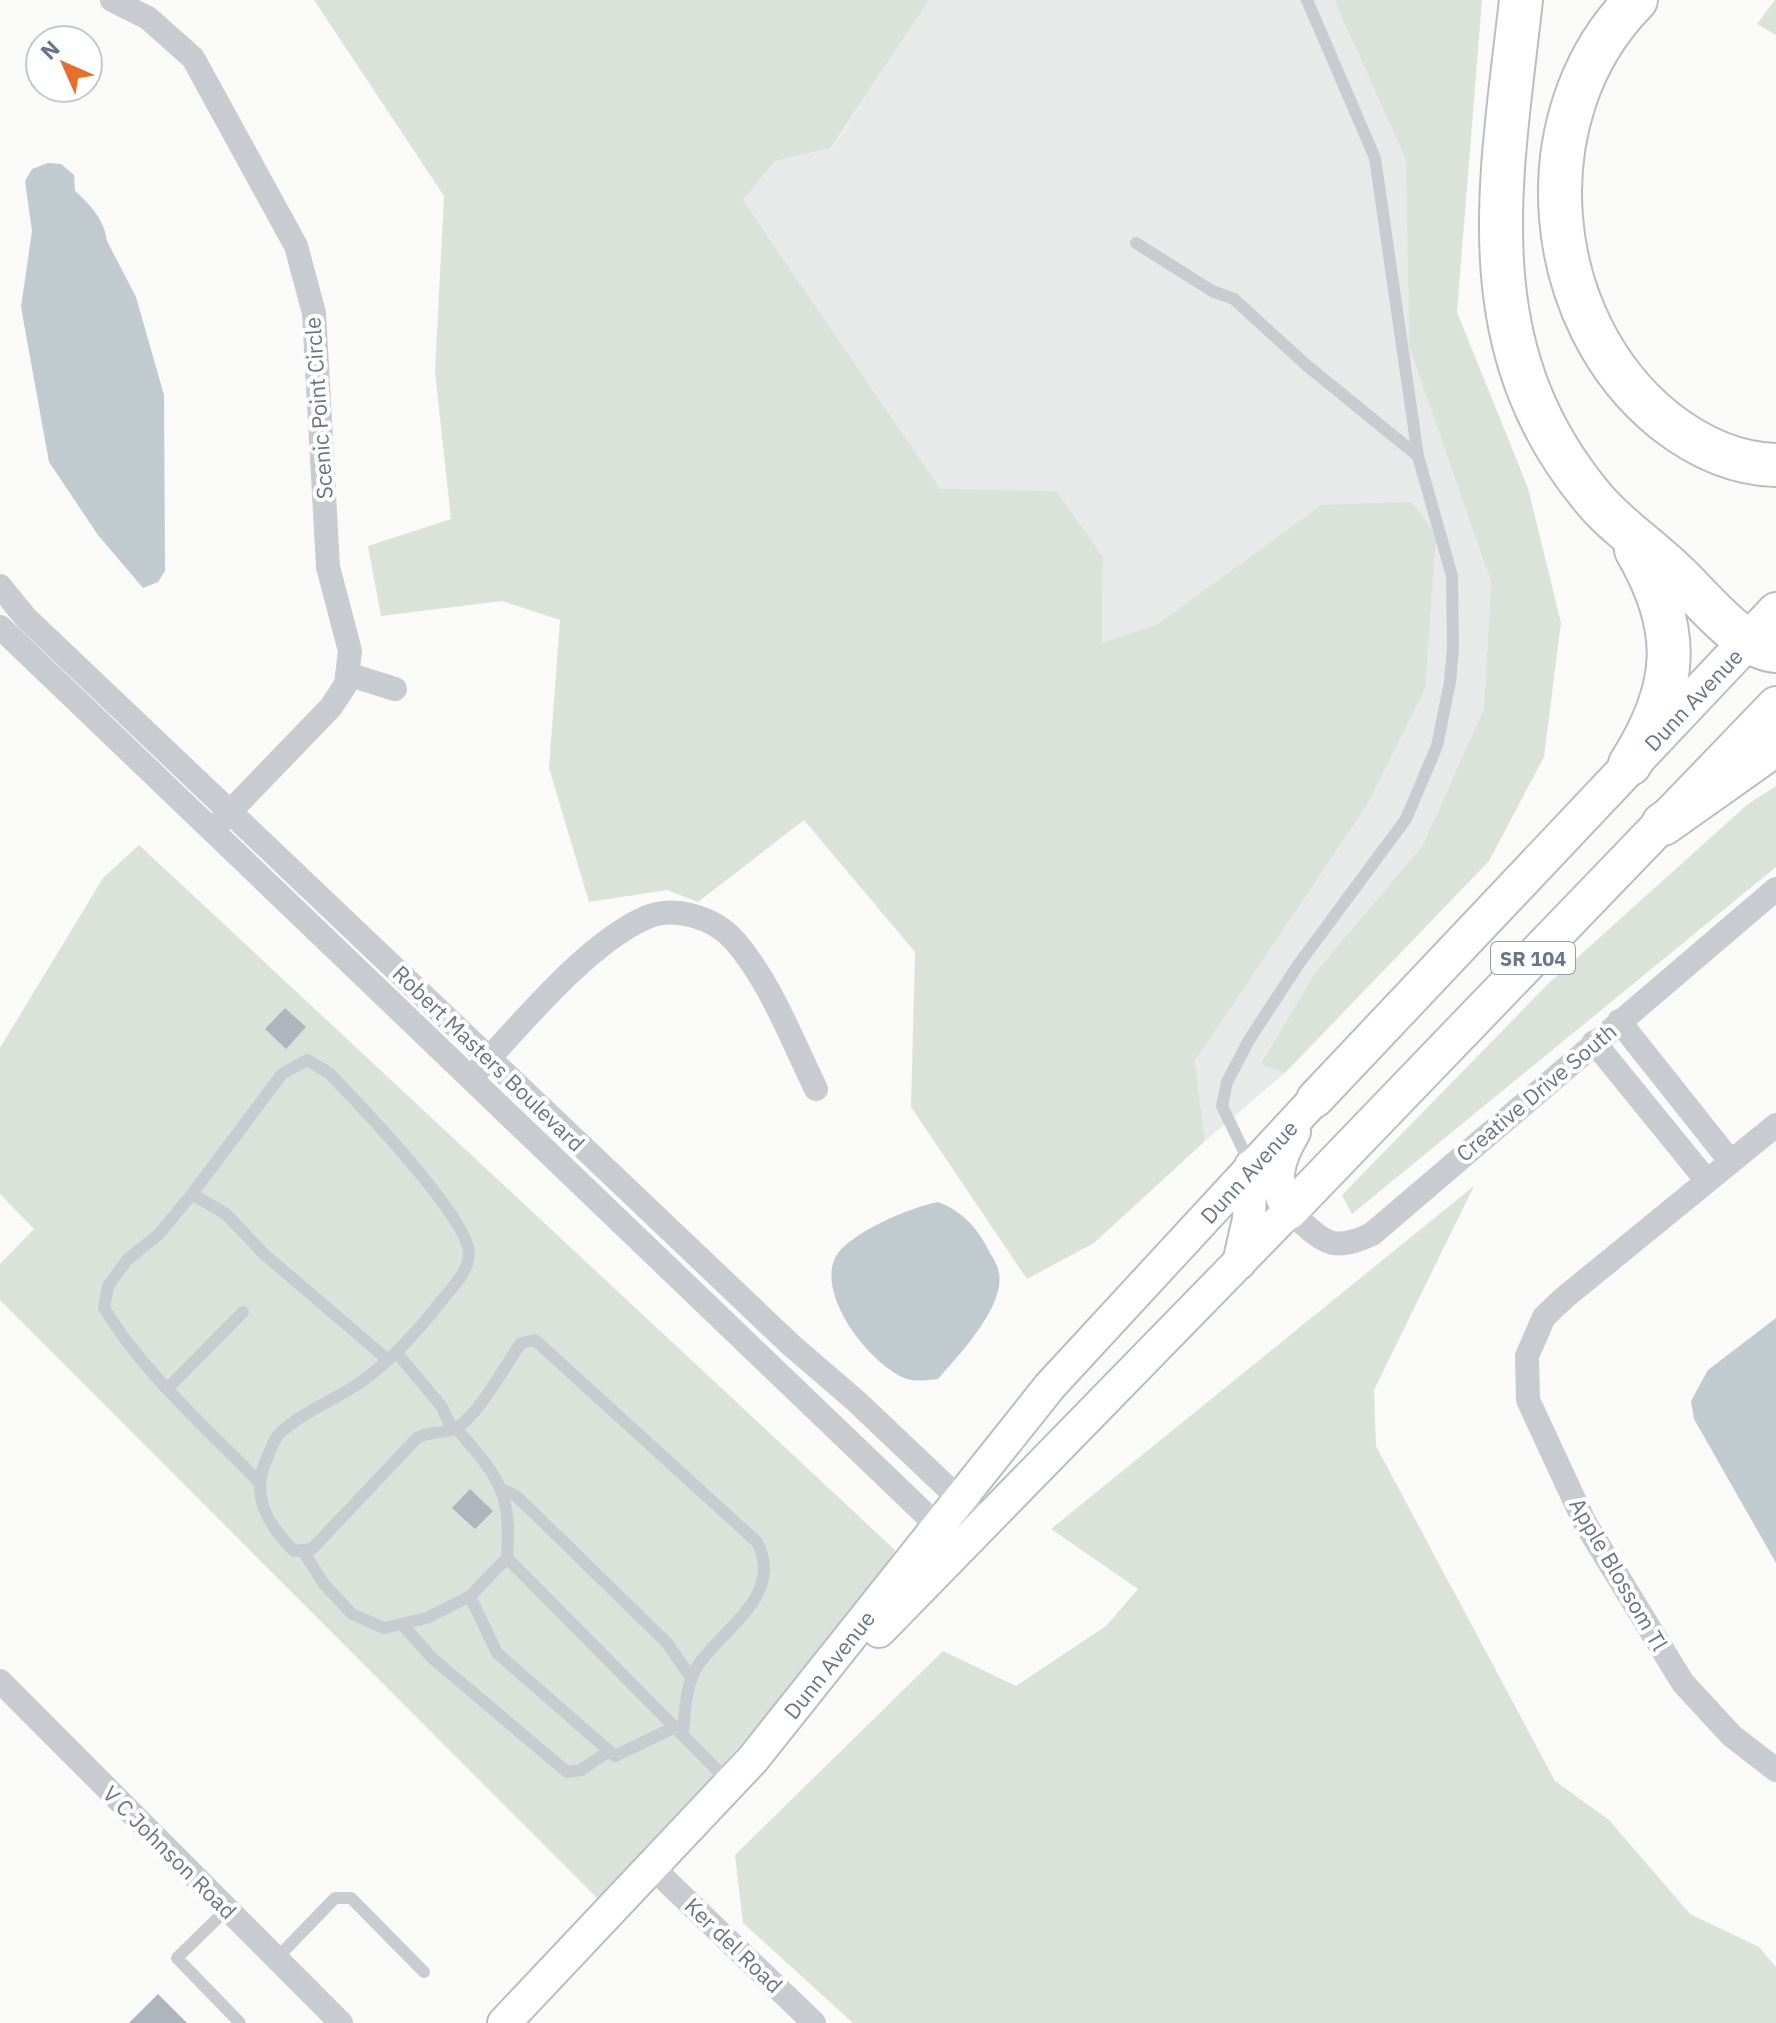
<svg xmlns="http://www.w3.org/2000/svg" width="1776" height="2023" viewBox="0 0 1776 2023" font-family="'IBM Plex Sans',sans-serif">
  <rect width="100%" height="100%" fill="#fafaf8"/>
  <path fill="#e8e9e9" d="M929 0H1334L1406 160 1409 347 1491 582 1484 708 1423 845 1315 973 1260 1063 1285 1073 1205 1141 1195 1061 1366 807 1321 505 1156 625 1102 644 1103 557 1056 492 940 490 743 200 775 161 832 148Z"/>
  <path fill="#dbe2d9" d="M314 0H929L831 148 775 161 743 200 940 489 1056 491 1103 557 1102 643 1156 625 1321 505 1411 502 1436 534 1425 689 1366 807 1195 1061 1205 1141 1094 1243 1027 1279 911 1107 915 952 804 820 698 902 667 890 589 902 549 768 560 620 502 601 381 616 368 546 451 519 435 372 444 196Z
    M1334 0H1482L1457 312 1528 488 1561 623 1544 757 1489 861 1285 1073 1260 1064 1315 973 1423 845 1484 708 1491 582 1409 347 1406 160Z
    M1775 0H1776V35L1757 24Z
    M1776 786V867L1352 1214 1342 1195 1549 983 1748 804Z
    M139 845 895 1550 893 1559C801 1678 703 1791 600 1901L0 1300V1264L34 1229 0 1194V1048L103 878Z
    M1474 1186 1374 1390 1376 1446 1555 1781 1609 1820 1690 1914 1759 1947 1776 1967V2023H853L743 1923 735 1855 943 1651 1016 1686 1106 1626 1138 1589 1051 1529Z"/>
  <path fill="#c1cacf" d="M48 163 61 164 74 175 75 191C90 204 105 221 107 241L136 297 164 395 165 571 158 582 143 588 98 535 49 462 21 307 32 231 25 181 32 169Z
    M938 1202C961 1211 975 1225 987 1247 990 1254 996 1261 998 1269 1009 1303 959 1355 938 1379 928 1380 917 1382 907 1379 871 1366 815 1295 836 1256 851 1232 911 1207 938 1202Z
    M1776 1318V1563L1694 1419 1691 1401 1708 1370Z"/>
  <path fill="#aeb5bd" d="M285 1008 306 1027 286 1049 265 1029Z
    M470 1489 493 1511 475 1529 452 1508Z
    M158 1994 187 2023H129Z"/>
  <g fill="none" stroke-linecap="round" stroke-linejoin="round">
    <defs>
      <g id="secondary">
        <path d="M1239 1263 1249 1219 1251 1166"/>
        <path d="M879 1631 1289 1211C1271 1181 1277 1161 1294 1132"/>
        <path id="s1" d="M504 2023 753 1759 1050 1386 1315 1099"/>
      </g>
      <g id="primary">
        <path id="s2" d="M1315 1099 1776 611"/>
        <path d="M1289 1211 1776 705"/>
      </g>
      <path id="motorway" d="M1521 0C1501 180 1466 346 1593 498 1616 526 1646 545 1673 571 1700 595 1739 648 1776 651
        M1636 0C1522 115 1540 321 1665 421 1697 446 1735 464 1776 465
        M1630 764C1679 687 1682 629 1636 550
        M1663 824 1776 744"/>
    </defs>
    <use href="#secondary" stroke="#babec4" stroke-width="36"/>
    <use href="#primary" stroke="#bbbec3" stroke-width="40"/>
    <use href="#motorway" stroke="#babdc1" stroke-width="46"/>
    <path stroke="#c8cbcf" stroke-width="12" d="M1136 243 1212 291 1234 299 1305 364 1418 456
      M1251 1166 1222 1106 1227 1082 1249 1040 1298 965 1406 819 1437 746 1450 682 1453 648 1452 576 1418 456 1375 158 1307 0
      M192 1194 226 1214 264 1254 388 1360
      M397 1353 442 1407 452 1430
      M168 1388 243 1312
      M260 1483C207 1428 144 1374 104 1308L108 1286 127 1260 159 1234 192 1194 282 1074 307 1060 329 1073C358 1103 469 1218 469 1254 468 1273 453 1286 442 1300 418 1331 393 1359 361 1382 335 1400 302 1412 279 1434 274 1439 271 1449 268 1456 249 1494 267 1524 294 1551L312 1549 417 1438C432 1430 442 1434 454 1429 476 1420 506 1364 521 1343L535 1340 757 1542C785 1596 722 1628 697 1667 685 1686 685 1713 683 1734
      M503 1490 515 1495 536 1515 667 1643 692 1679
      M303 1551 324 1584 352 1614 384 1628 427 1618 470 1596 507 1558C512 1490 498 1477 456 1428
      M507 1558 729 1782
      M470 1596 497 1653 615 1756 675 1727
      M402 1624 432 1658 567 1772 581 1770 609 1751
      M227 1909 177 1958 240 2023
      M277 1958 335 1898H351L424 1972"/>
    <path stroke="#c8cbcf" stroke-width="24" d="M112 0 148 18 193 58 296 246 314 313 328 567 350 651 346 684 331 707 221 821
      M0 586 26 618 791 1345 856 1401 972 1511
      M0 627 948 1536
      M347 674 395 689
      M1619 1021 1731 1162
      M1594 1042 1707 1181
      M479 1069C523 1022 587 944 645 918 673 905 713 917 734 940 770 981 792 1040 816 1089
      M1776 1125 1564 1298 1544 1317 1527 1356 1528 1400 1585 1523 1683 1683 1732 1736 1776 1770
      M1289 1211C1322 1239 1329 1255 1372 1234L1776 889
      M0 1681 341 2023
      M653 1868 814 2023"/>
    <use href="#secondary" stroke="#fff" stroke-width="32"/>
    <use href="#primary" stroke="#fff" stroke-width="36"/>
    <use href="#motorway" stroke="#fff" stroke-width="42"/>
  </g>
  <g text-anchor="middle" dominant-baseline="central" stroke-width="8" stroke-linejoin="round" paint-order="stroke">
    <rect fill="#fff" stroke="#959fac" stroke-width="2" x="1491" y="942" width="84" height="32" rx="6"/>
    <g font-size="20" font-weight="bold" fill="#687689">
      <text x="1533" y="958">SR 104</text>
    </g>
    <g font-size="22" fill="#687689" stroke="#fff">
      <text transform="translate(318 408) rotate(-94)">Scenic Point Circle</text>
      <text stroke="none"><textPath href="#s2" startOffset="550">Dunn Avenue</textPath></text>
      <text transform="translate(489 1058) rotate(44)">Robert Masters Boulevard</text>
      <text transform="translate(1536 1092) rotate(-40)">Creative Drive South</text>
      <text stroke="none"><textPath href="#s1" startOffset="1132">Dunn Avenue</textPath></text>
      <text transform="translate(1619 1574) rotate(60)">Apple Blossom Tl</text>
      <text stroke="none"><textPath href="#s1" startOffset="484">Dunn Avenue</textPath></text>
      <text transform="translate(170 1852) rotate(45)">V C Johnson Road</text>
      <text transform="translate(734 1945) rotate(44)">Ker del Road</text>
    </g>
  </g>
  <g transform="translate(64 64) rotate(315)"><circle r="38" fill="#ffffff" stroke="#c3c8d0" stroke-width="2"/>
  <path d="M0-6L14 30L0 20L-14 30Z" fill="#e76f2b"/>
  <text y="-12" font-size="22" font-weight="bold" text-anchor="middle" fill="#687689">N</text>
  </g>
</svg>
